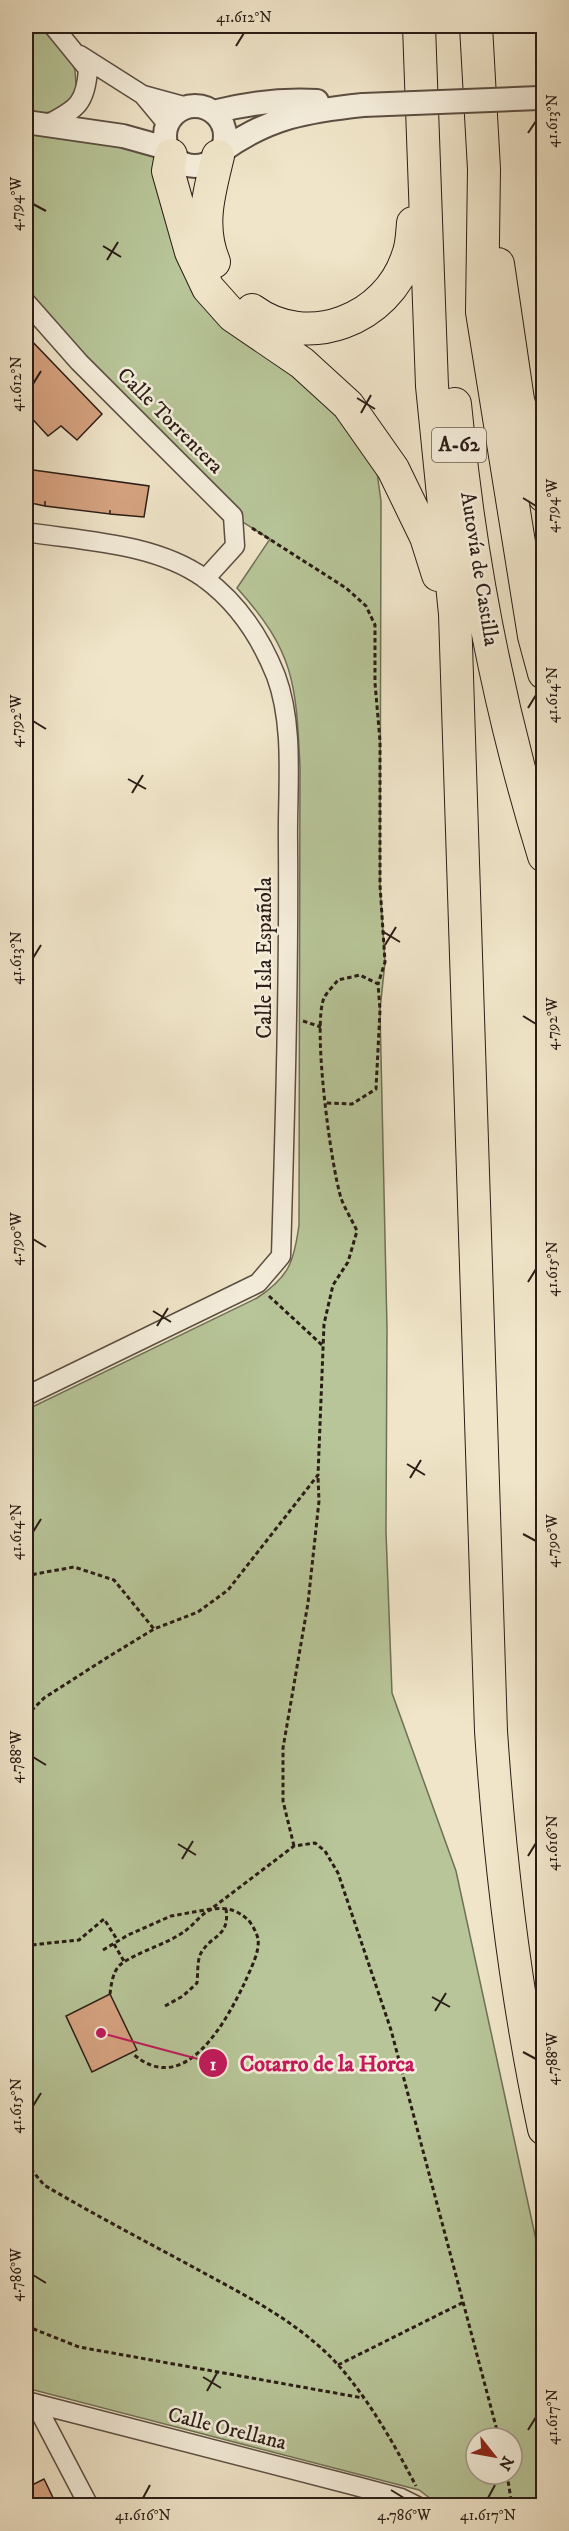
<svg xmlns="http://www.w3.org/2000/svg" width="569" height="2531" viewBox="0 0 569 2531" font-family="'IM FELL DW Pica',serif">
  <rect width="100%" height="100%" fill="#f0e5c9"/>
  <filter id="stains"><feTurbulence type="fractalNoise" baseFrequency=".00333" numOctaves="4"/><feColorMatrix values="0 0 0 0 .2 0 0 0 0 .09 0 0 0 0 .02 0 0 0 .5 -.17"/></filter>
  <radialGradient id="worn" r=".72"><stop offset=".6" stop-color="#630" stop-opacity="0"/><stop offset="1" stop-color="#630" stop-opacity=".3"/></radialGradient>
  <path fill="#b7c598" stroke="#707057" stroke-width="1.5" fill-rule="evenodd" d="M26 26H40C51 39 64 51 73 65 76 69 75 77 76 83 79 112 47 115 26 112Z
    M26 122 166 148 177 233 290 372 336 413 376 465 381 501 380 885 385 962 380 1010 387 1328 386 1532 392 1693 456 1871 543 2272V2505H439L419 2490 26 2388V1410L257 1298C289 1277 294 1262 299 1225L300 767C296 684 295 652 237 588L270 539 233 516 26 302ZM476 2438H512V2474H476Z"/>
  <path fill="#d7a381" stroke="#2a1c16" stroke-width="1.5" d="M26 335 102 414 77 440 61 426 48 436 26 412Z
    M26 469 149 486 144 517 110 514V510V514L45 506V501V506L26 502Z
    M110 1994 137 2050 92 2072 66 2016Z
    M44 2479 57 2506H26V2488Z"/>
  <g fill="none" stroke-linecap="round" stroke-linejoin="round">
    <defs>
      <path id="minor" d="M80 55 143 95 187 107
        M143 95 168 125
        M48 124C77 109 86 103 88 69L53 26
        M26 302 79 362 233 516 235 546 205 579
        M26 532C83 541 155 543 204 578 238 603 261 638 276 676 295 727 287 790 288 843 289 981 285 1118 281 1256L258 1283 26 1396
        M26 2401 352 2485 401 2498 417 2506
        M35 2403 89 2506"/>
      <path id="tertiary" d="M165 136a30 30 0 1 1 60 0a30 30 0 1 1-60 0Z
        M213 112C248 103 281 99 317 101
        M26 122 123 136 166 148
        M222 151C269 117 307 111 363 105"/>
      <path id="motorway" d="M419 26 432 386 455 614 491 1731C500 1865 516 1998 544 2129
        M476 26 484 169 482 312 534 636 544 673
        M171 155 168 171 191 252 208 288 233 316 302 363 348 405 393 469 426 537 438 575
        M214 262C199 226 209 193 218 156
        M498 264 518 400 544 496
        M252 310C307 351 388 320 408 255 412 245 412 234 413 223
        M455 404C469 556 499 710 544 856"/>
    </defs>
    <use href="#minor" stroke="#5c4e43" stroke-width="21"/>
    <use href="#tertiary" stroke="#5c4e43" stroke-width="26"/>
    <use href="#motorway" stroke="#2a1c16" stroke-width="34"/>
    <path stroke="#2a1c16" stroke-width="3" stroke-dasharray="4.5 3" stroke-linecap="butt" d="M252 528 346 588 366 606 375 625V683L380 741V885L385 962 378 984
      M303 1021 321 1027
      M269 1296 322 1345
      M26 1579 35 1574 74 1567 114 1580 154 1629
      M26 1716 44 1698 108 1657 154 1629 198 1612 228 1590 318 1475 324 1324 333 1285 348 1262 357 1231C352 1220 345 1209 341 1198 331 1166 312 1026 324 998 327 992 334 985 338 980L360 975 378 984 380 1010 376 1089 352 1104 326 1103
      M294 1846 283 1801V1748L308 1603 319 1501 318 1477
      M114 1944 125 1963
      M26 1949 31 1945 79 1940 104 1919 118 1941
      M103 1950 128 1935 171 1916 211 1909 294 1846 315 1843 325 1851 338 1873 391 2030 499 2438
      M110 1994C111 1985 113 1971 120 1965 134 1953 168 1944 185 1931 194 1925 203 1911 213 1909 226 1907 237 1910 247 1919 251 1922 257 1933 258 1939 260 1952 250 1970 245 1982 226 2022 184 2100 132 2053
      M165 2006 183 1996 197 1983C198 1974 197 1960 201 1953 212 1934 230 1937 226 1909
      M26 2163 44 2185C93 2214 143 2240 193 2267 244 2295 300 2322 340 2367 371 2403 394 2444 416 2486
      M26 2326 79 2347 363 2398
      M338 2365 464 2302
      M507 2474 512 2506"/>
    <use href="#minor" stroke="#f5eedc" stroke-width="18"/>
    <use href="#tertiary" stroke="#f5eedc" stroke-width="22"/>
    <use href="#motorway" stroke="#f0e5c9" stroke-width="32"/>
    <defs>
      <path id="tertiary-bridge" d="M363 105 539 98"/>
    </defs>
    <use href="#tertiary-bridge" stroke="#5c4e43" stroke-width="26" stroke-linecap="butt"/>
    <use href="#tertiary-bridge" stroke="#f5eedc" stroke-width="22"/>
  </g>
  <path fill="none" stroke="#2a1c16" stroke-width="2" d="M236 46 244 33M528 133 536 121M33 204 46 211M103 246 121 257M107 260 118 242M33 384 41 371M357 398 375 409M361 413 371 395M523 498 536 506M528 708 536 695M33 721 46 729M128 779 146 789M132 793 143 775M382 931 400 942M385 945 396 927M33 958 41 945M523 1016 536 1024M33 1239 46 1247M528 1282 536 1269M153 1311 171 1322M157 1326 168 1308M407 1464 425 1475M410 1478 421 1460M33 1532 41 1519M523 1534 536 1541M33 1757 46 1765M178 1844 196 1855M528 1856 536 1843M182 1859 193 1841M432 1997 450 2007M435 2011 446 1993M523 2052 536 2059M33 2106 41 2093M33 2275 46 2283M203 2377 221 2388M207 2391 217 2373M528 2430 536 2417M391 2490 404 2498M143 2498 150 2485M488 2498 495 2485"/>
  <g text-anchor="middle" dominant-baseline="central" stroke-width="5" stroke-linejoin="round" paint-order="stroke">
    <rect fill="#f5eedc" stroke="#675b51" stroke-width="1.5" x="432" y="428" width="54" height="34" rx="4.5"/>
    <g font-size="20" font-weight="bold" fill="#2a1c16">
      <text x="459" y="445">A-62</text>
    </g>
    <g font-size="21" fill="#2a1c16" stroke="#f5eedc">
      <text transform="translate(170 421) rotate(45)">Calle Torrentera</text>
      <text transform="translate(479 569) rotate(81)">Autovía de Castilla</text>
      <text transform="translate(265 958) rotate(-90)">Calle Isla Española</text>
      <text transform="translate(227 2429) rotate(14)">Calle Orellana</text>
    </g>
  </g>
  <path fill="none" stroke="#c2185b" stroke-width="2" d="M101 2033L213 2063"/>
  <g fill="#c2185b" stroke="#f5eedc" stroke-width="2">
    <circle cx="101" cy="2033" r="6"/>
    <circle cx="213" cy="2063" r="15"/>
  </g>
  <g font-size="18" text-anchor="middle" font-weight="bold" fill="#fff">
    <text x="213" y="2070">1</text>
  </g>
  <g font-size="22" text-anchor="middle" font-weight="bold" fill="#c2185b" stroke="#f5eedc" stroke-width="5" stroke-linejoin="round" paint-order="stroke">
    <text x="327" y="2071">Cotarro de la Horca</text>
  </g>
  <rect width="569" height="2531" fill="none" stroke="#f0e5c9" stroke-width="66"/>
  <g transform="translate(494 2456) rotate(121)"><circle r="28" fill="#f5eedc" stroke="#a49a8d" stroke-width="1.5"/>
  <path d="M0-4.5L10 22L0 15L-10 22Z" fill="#8f2418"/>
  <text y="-9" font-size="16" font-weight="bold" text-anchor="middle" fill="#2a1c16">N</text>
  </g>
  <rect x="33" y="33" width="503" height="2465" fill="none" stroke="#2a1c16" stroke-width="2"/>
  <g font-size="15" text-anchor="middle" fill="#2a1c16">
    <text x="244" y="22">41.612°N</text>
    <text transform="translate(552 121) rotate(-90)" y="5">41.613°N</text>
    <text transform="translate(16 204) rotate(-90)" y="5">4.794°W</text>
    <text transform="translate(16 384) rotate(-90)" y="5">41.612°N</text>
    <text transform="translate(552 506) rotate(-90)" y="5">4.794°W</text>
    <text transform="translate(552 695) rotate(-90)" y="5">41.614°N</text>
    <text transform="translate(16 721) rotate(-90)" y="5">4.792°W</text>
    <text transform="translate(16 958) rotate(-90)" y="5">41.613°N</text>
    <text transform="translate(552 1024) rotate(-90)" y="5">4.792°W</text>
    <text transform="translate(16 1239) rotate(-90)" y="5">4.790°W</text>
    <text transform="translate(552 1269) rotate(-90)" y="5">41.615°N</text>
    <text transform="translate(16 1532) rotate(-90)" y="5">41.614°N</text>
    <text transform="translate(552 1541) rotate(-90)" y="5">4.790°W</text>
    <text transform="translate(16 1757) rotate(-90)" y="5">4.788°W</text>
    <text transform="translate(552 1843) rotate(-90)" y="5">41.616°N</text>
    <text transform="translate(552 2059) rotate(-90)" y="5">4.788°W</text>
    <text transform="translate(16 2106) rotate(-90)" y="5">41.615°N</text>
    <text transform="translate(16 2275) rotate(-90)" y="5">4.786°W</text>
    <text transform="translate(552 2417) rotate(-90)" y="5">41.617°N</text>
    <text x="143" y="2520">41.616°N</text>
    <text x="404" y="2520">4.786°W</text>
    <text x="488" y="2520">41.617°N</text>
  </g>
  <rect width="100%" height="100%" filter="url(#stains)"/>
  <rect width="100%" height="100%" fill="url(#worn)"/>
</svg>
